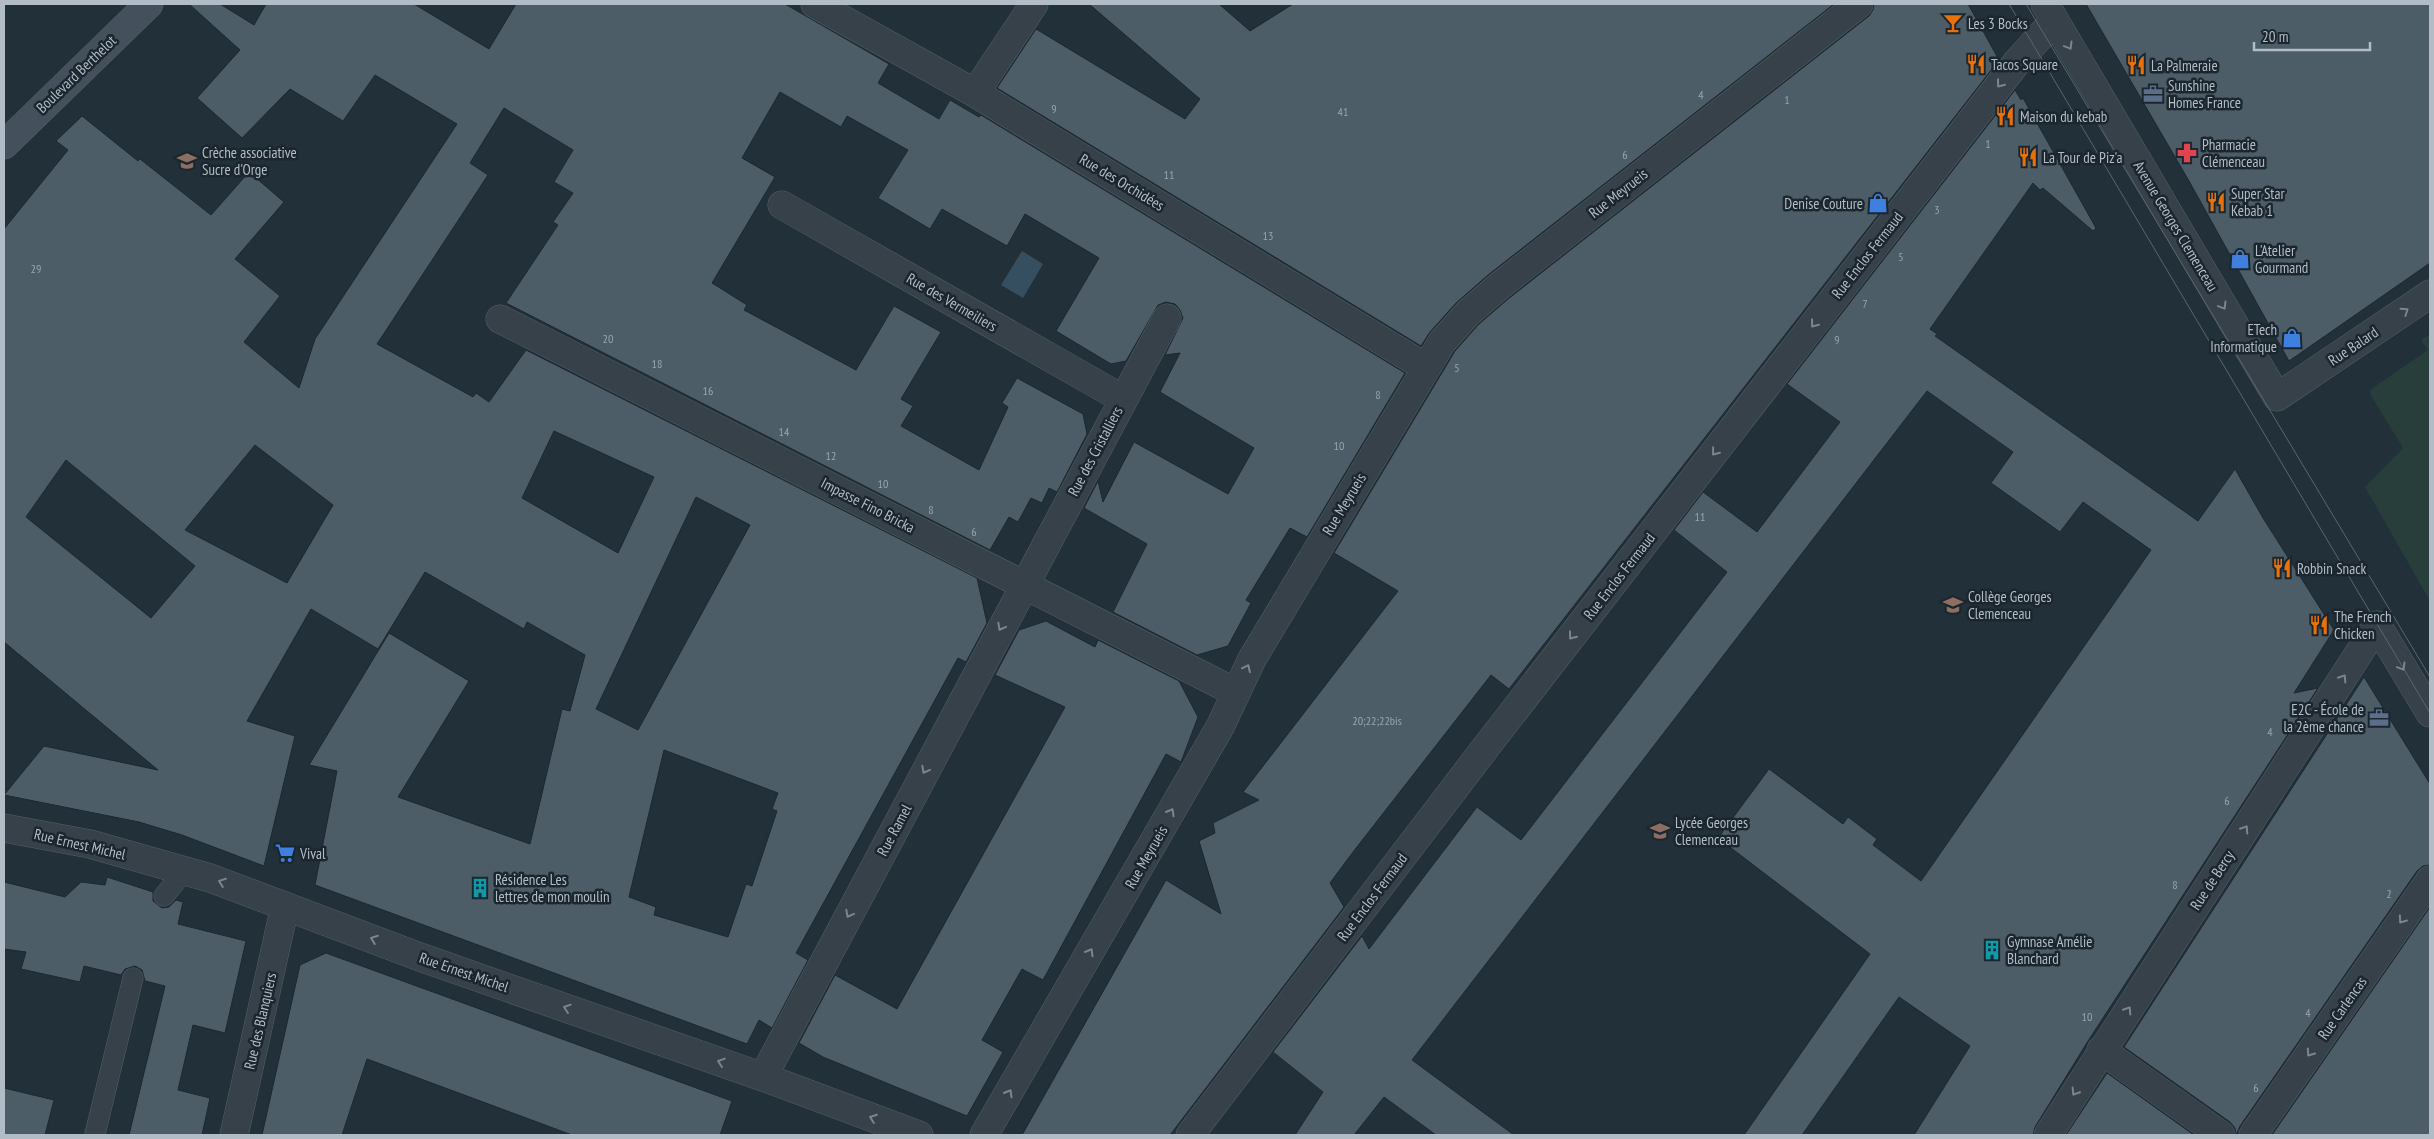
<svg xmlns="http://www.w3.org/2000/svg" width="2434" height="1139" viewBox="0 0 2434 1139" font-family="'PT Sans Narrow',sans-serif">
  <rect width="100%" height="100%" fill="#223039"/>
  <path fill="#273e3b" d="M2430 334V601L2365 487 2403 448 2370 394 2371 389 2428 350 2421 340Z"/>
  <path fill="#364f60" d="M1022 251 1043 264 1023 298 1001 285Z"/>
  <path fill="#4d5d68" stroke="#1d2830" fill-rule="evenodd" d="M189 4H220L254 25 266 4H414L489 49 516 4H785L889 64 878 83 939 119 950 100 979 117 981 115 1405 373 1307 537 1290 528 1246 600 1251 603 1228 646 1197 655 1113 612 1147 544 1084 508 1098 481 1103 502 1134 442 1228 494 1254 448 1160 392 1180 353 1165 355 1183 318 1180 310 1175 304 1166 302 1158 305 1126 361 1111 364 1056 331 1099 258 1025 214 1007 246 942 209 930 229 878 198 908 150 847 116 841 127 780 92 742 158 775 177 712 283 747 305 744 310 856 370 894 306 941 332 901 399 913 406 901 426 979 470 1008 407 1002 403 1017 378 1083 414 1087 434 1057 492 1049 488 1042 503 1031 498 1018 522 1009 517 990 550 506 303 558 225 553 222 573 193 554 182 573 150 504 108 470 163 488 175 377 344 473 397 476 393 489 402 526 350 977 578 987 623 966 662 958 658 796 953 808 960 772 1028 759 1020 747 1044 315 885 337 771 309 765 389 633 469 681 398 797 530 844 562 709 570 711 585 655 527 622 524 629 425 572 378 649 311 609 247 721 295 736 264 866 182 835 139 822 4 795 44 746 158 770 4 642V229L68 150 56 141 82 116 138 161 140 159 211 215 249 172 284 202 235 259 280 296 244 342 299 388 315 339 457 124 375 75 343 121 290 89 242 138 197 98 240 50ZM554 431 654 477 618 553 522 498ZM255 445 333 505 287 583 185 530ZM66 460 195 566 151 618 26 517ZM696 497 750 525 638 730 596 709ZM664 750 778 793 772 809 777 811 752 886 746 884 728 937 654 915 656 907 629 897Z
    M1089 4H1219L1250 31 1293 4H1834L1488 275 1456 303 1430 332 1421 346 997 88 1036 29 1185 119 1200 99Z
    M1874 4H1968L1999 60 1509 689 1491 675 1353 852 1330 883 1344 907 1170 1135H1022L1166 880 1221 914 1199 841 1215 833 1213 823 1259 800 1243 792 1398 591 1334 553 1455 351 1479 324 1508 299 1869 16 1873 10Z
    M2086 4H2430V263L2289 361 2189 181Z
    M2015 90 2021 100 2023 98 2096 228 2093 231 2043 188 2040 190 2033 183 1930 329 1937 334 1935 336 2198 521 2235 469 2263 518 2334 630 2294 693 2318 688 2088 1041 2035 1127 2033 1135H1914L1970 1046 1899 997 1802 1135H1744L1870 954 1718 838 1769 769 1843 824 1848 817 1877 839 1873 845 1921 881 2151 550 2083 502 2060 532 1991 483 2013 452 1927 391 1412 1060 1514 1135H1436L1384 1097 1354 1135H1295L1323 1092 1273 1052 1362 936 1369 949 1477 807 1521 840 1727 572 1674 530 1703 492 1757 532 1840 422 1787 384Z
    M1046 621 1095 647 1098 640 1179 681 1198 717 1181 762 1166 754 1043 980 1022 969 982 1040 1003 1052 967 1116 823 1057 799 1043 835 975 897 1009 1065 707 995 675 1019 630Z
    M2364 677 2430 784V865L2423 866 2417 871 2240 1126 2236 1135 2235 1128 2230 1122 2124 1047Z
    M107 877 153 892V901L162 908 169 907 176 900 183 902 178 924 246 941 225 1033 193 1025 178 1090 210 1098 202 1135H129L165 986 145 981 142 970 135 966 125 969 121 975 84 966 80 982 21 969 26 952 4 949V882L65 897 81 882 105 885Z
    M2430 907V1135H2272Z
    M326 953 732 1101 720 1135H572L367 1059 342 1135H262L300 965Z
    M2107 1073 2194 1135H2066Z
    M4 1088 54 1100 45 1135H4Z"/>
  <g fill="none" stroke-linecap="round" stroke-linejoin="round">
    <defs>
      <path id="lane" d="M164 896 184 871
        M95 1134 133 978"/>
      <path id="street" d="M815 4 975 93 1425 367
        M2045 4 2277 397 2430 294
        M975 93 1034 4
        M782 205 1123 399
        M500 319 1235 692
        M4 828 90 844 210 878 420 957 763 1077 919 1135
        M2101 1050 2221 1135
        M763 1077 1167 318
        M234 1135 285 906
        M984 1135 1220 727 1252 659 1442 342 1468 313 1498 287 1859 4
        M1190 1135 1486 747 2017 62 2054 21
        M2048 1135 2377 625 2430 713
        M2253 1135 2430 880"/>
      <path id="secondary" d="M4 145 149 4"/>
    </defs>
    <use href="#lane" stroke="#545f67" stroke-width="21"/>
    <use href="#street" stroke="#545f67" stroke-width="29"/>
    <use href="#secondary" stroke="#545f67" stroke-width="29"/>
    <use href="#lane" stroke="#36414a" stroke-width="20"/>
    <use href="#street" stroke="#36414a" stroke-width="28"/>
    <use href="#secondary" stroke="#44515d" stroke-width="28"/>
    <path stroke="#586671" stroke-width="1" d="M2009 4 2430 713
      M2026 4 2430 677"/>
  </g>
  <defs><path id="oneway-chevron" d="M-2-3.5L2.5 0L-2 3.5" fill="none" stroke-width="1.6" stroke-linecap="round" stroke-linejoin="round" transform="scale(1.25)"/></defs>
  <g stroke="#7a858e">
    <use href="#oneway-chevron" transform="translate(2069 46) rotate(59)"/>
    <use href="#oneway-chevron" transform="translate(2000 84) rotate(128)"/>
    <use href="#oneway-chevron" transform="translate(2223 306) rotate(59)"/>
    <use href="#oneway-chevron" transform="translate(2405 311) rotate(-34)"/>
    <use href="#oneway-chevron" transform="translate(1814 324) rotate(128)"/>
    <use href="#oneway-chevron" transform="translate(1715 452) rotate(128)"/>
    <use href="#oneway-chevron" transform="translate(1001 627) rotate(118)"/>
    <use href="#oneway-chevron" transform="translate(1572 636) rotate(128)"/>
    <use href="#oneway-chevron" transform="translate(2402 667) rotate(59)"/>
    <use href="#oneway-chevron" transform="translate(1247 668) rotate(-64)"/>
    <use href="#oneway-chevron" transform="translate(2343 678) rotate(-57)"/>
    <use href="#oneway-chevron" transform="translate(925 770) rotate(118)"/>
    <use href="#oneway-chevron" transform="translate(1171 812) rotate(-60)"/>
    <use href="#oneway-chevron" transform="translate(2245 829) rotate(-57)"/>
    <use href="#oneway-chevron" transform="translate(222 882) rotate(-159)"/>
    <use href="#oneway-chevron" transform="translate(849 914) rotate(118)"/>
    <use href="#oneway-chevron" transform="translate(2402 920) rotate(125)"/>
    <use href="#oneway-chevron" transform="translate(374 939) rotate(-159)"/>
    <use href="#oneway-chevron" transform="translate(1090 952) rotate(-60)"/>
    <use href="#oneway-chevron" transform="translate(567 1008) rotate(-161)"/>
    <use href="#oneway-chevron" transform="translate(2128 1010) rotate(-57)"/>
    <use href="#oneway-chevron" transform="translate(2310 1053) rotate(125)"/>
    <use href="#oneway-chevron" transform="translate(721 1062) rotate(-161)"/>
    <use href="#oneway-chevron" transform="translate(2075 1092) rotate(122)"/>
    <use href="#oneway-chevron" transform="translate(1009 1093) rotate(-60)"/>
    <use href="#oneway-chevron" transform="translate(873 1118) rotate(-160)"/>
  </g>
  <defs>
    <symbol id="bar-bare" viewBox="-9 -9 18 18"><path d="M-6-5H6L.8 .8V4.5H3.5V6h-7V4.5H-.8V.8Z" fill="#e8710a" stroke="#1b262e" stroke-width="2.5" paint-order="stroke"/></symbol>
    <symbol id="restaurant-bare" viewBox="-9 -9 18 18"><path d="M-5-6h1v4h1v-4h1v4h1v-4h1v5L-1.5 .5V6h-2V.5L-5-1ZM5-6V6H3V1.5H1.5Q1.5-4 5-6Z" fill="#e8710a" stroke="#1b262e" stroke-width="2.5" paint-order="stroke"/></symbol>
    <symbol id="office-bare" viewBox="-9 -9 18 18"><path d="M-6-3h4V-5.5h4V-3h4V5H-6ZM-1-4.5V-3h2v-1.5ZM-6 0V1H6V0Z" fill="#5c6f8a" stroke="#1b262e" stroke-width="2.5" paint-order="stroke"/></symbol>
    <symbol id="pharmacy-bare" viewBox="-9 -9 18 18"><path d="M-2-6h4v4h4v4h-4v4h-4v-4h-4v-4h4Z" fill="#e0444e" stroke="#1b262e" stroke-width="2.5" paint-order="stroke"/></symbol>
    <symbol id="school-bare" viewBox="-9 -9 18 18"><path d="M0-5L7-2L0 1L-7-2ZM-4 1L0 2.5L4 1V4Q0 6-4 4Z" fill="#8d6e63" stroke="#1b262e" stroke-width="2.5" paint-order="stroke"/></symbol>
    <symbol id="shop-bare" viewBox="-9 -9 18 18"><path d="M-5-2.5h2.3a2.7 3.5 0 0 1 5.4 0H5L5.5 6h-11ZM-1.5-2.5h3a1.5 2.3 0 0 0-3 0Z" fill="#3f7fe0" stroke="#1b262e" stroke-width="2.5" paint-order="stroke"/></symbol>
    <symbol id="supermarket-bare" viewBox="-9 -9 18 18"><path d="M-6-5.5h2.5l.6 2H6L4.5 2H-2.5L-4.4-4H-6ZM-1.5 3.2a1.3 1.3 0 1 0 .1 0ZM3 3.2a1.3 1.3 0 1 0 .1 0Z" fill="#3f7fe0" stroke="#1b262e" stroke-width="2.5" paint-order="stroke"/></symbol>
    <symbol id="building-bare" viewBox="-9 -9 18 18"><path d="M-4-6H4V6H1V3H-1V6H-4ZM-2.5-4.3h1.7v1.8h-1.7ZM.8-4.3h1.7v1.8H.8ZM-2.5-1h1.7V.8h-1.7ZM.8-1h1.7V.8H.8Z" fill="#0f9aa8" stroke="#1b262e" stroke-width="2.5" paint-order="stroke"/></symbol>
  </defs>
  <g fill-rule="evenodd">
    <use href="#bar-bare" x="1939" y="9" width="28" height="28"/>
    <use href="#restaurant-bare" x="1962" y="50" width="28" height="28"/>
    <use href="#restaurant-bare" x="2122" y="51" width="28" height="28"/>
    <use href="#office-bare" x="2139" y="80" width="28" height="28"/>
    <use href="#restaurant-bare" x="1991" y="102" width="28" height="28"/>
    <use href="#pharmacy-bare" x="2173" y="139" width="28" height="28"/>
    <use href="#restaurant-bare" x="2014" y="143" width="28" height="28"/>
    <use href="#school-bare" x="173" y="147" width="28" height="28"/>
    <use href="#restaurant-bare" x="2202" y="188" width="28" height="28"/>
    <use href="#shop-bare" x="1864" y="189" width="28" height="28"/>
    <use href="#shop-bare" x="2226" y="245" width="28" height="28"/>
    <use href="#shop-bare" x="2278" y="324" width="28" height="28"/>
    <use href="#restaurant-bare" x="2268" y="554" width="28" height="28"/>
    <use href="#school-bare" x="1939" y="591" width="28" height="28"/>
    <use href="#restaurant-bare" x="2305" y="611" width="28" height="28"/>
    <use href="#office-bare" x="2365" y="704" width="28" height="28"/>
    <use href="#school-bare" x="1646" y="817" width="28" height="28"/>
    <use href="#supermarket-bare" x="271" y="839" width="28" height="28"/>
    <use href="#building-bare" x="466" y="874" width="28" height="28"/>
    <use href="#building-bare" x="1978" y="936" width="28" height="28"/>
  </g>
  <g text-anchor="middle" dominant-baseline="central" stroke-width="5" stroke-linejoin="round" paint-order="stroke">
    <g font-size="12" fill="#98a4ae">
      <text x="1701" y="94">4</text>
      <text x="1787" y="99">1</text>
      <text x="1054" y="108">9</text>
      <text x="1343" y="111">41</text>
      <text x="1988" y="143">1</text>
      <text x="1625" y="154">6</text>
      <text x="1169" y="174">11</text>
      <text x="1937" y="209">3</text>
      <text x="1268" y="235">13</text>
      <text x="1901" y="256">5</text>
      <text x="36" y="268">29</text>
      <text x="1865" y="303">7</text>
      <text x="608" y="338">20</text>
      <text x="1837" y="339">9</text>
      <text x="657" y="363">18</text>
      <text x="1457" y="367">5</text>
      <text x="708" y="390">16</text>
      <text x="1378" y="394">8</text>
      <text x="784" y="431">14</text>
      <text x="1339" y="445">10</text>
      <text x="831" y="455">12</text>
      <text x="883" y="483">10</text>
      <text x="931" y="509">8</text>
      <text x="1700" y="516">11</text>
      <text x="974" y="531">6</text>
      <text x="1377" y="720">20;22;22bis</text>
      <text x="2270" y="731">4</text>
      <text x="2227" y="800">6</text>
      <text x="2175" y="884">8</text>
      <text x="2389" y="893">2</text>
      <text x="2308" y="1012">4</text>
      <text x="2087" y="1016">10</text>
      <text x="2256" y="1087">6</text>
    </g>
    <g font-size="15" fill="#b1bcc6" stroke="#1b262e" text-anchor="start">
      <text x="1968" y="23">Les 3 Bocks</text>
      <text x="1991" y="64">Tacos Square</text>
      <text x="2151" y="65">La Palmeraie</text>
      <text x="2168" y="85">Sunshine<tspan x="2168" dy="17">Homes France</tspan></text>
      <text x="2020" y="116">Maison du kebab</text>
      <text x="2202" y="144">Pharmacie<tspan x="2202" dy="17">Clémenceau</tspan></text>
      <text x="202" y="152">Crèche associative<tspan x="202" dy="17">Sucre d'Orge</tspan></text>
      <text x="2043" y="157">La Tour de Piz'a</text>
      <text x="2231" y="193">Super Star<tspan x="2231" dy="17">Kebab 1</tspan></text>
      <text x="1863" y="203" text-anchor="end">Denise Couture</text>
      <text x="2255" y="250">L'Atelier<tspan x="2255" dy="17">Gourmand</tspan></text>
      <text x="2277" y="329" text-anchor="end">ETech<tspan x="2277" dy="17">Informatique</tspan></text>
      <text x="2297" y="568">Robbin Snack</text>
      <text x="1968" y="596">Collège Georges<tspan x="1968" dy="17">Clemenceau</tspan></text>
      <text x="2334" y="616">The French<tspan x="2334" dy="17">Chicken</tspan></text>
      <text x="2364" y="709" text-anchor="end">E2C - École de<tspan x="2364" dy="17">la 2ème chance</tspan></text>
      <text x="1675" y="822">Lycée Georges<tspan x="1675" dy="17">Clemenceau</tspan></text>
      <text x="300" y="853">Vival</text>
      <text x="495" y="879">Résidence Les<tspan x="495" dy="17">lettres de mon moulin</tspan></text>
      <text x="2007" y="941">Gymnase Amélie<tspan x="2007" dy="17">Blanchard</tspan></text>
    </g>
    <g font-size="15" fill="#b1bcc6" stroke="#1b262e">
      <text transform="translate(76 74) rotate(-44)">Boulevard Berthelot</text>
      <text transform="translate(1122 182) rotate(31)">Rue des Orchidées</text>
      <text transform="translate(1618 193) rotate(-38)">Rue Meyrueis</text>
      <text transform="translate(2176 226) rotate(59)">Avenue Georges Clemenceau</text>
      <text transform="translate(1867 255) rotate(-52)">Rue Enclos Fermaud</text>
      <text transform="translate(952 302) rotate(30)">Rue des Vermeiliers</text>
      <text transform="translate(2353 346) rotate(-34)">Rue Balard</text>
      <text transform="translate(1095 451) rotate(-62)">Rue des Cristalliers</text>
      <text transform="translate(1344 504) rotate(-59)">Rue Meyrueis</text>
      <text transform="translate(868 505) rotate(27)">Impasse Fino Bricka</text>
      <text transform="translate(1619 576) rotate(-52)">Rue Enclos Fermaud</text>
      <text transform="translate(894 830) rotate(-62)">Rue Ramel</text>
      <text transform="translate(80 844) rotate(13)">Rue Ernest Michel</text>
      <text transform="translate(1146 857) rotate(-60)">Rue Meyrueis</text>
      <text transform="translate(2212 880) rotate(-57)">Rue de Bercy</text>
      <text transform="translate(1372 897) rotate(-53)">Rue Enclos Fermaud</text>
      <text transform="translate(464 972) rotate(19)">Rue Ernest Michel</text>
      <text transform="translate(2342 1008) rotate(-55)">Rue Carlencas</text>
      <text transform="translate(260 1021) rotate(-77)">Rue des Blanquiers</text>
    </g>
  </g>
  <rect width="2434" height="1139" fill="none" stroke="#b1bcc6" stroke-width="10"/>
  <path d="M2254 42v8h116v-8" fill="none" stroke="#b1bcc6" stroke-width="2.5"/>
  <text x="2262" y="42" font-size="15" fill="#b1bcc6" stroke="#1b262e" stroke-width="4" paint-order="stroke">20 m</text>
</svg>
